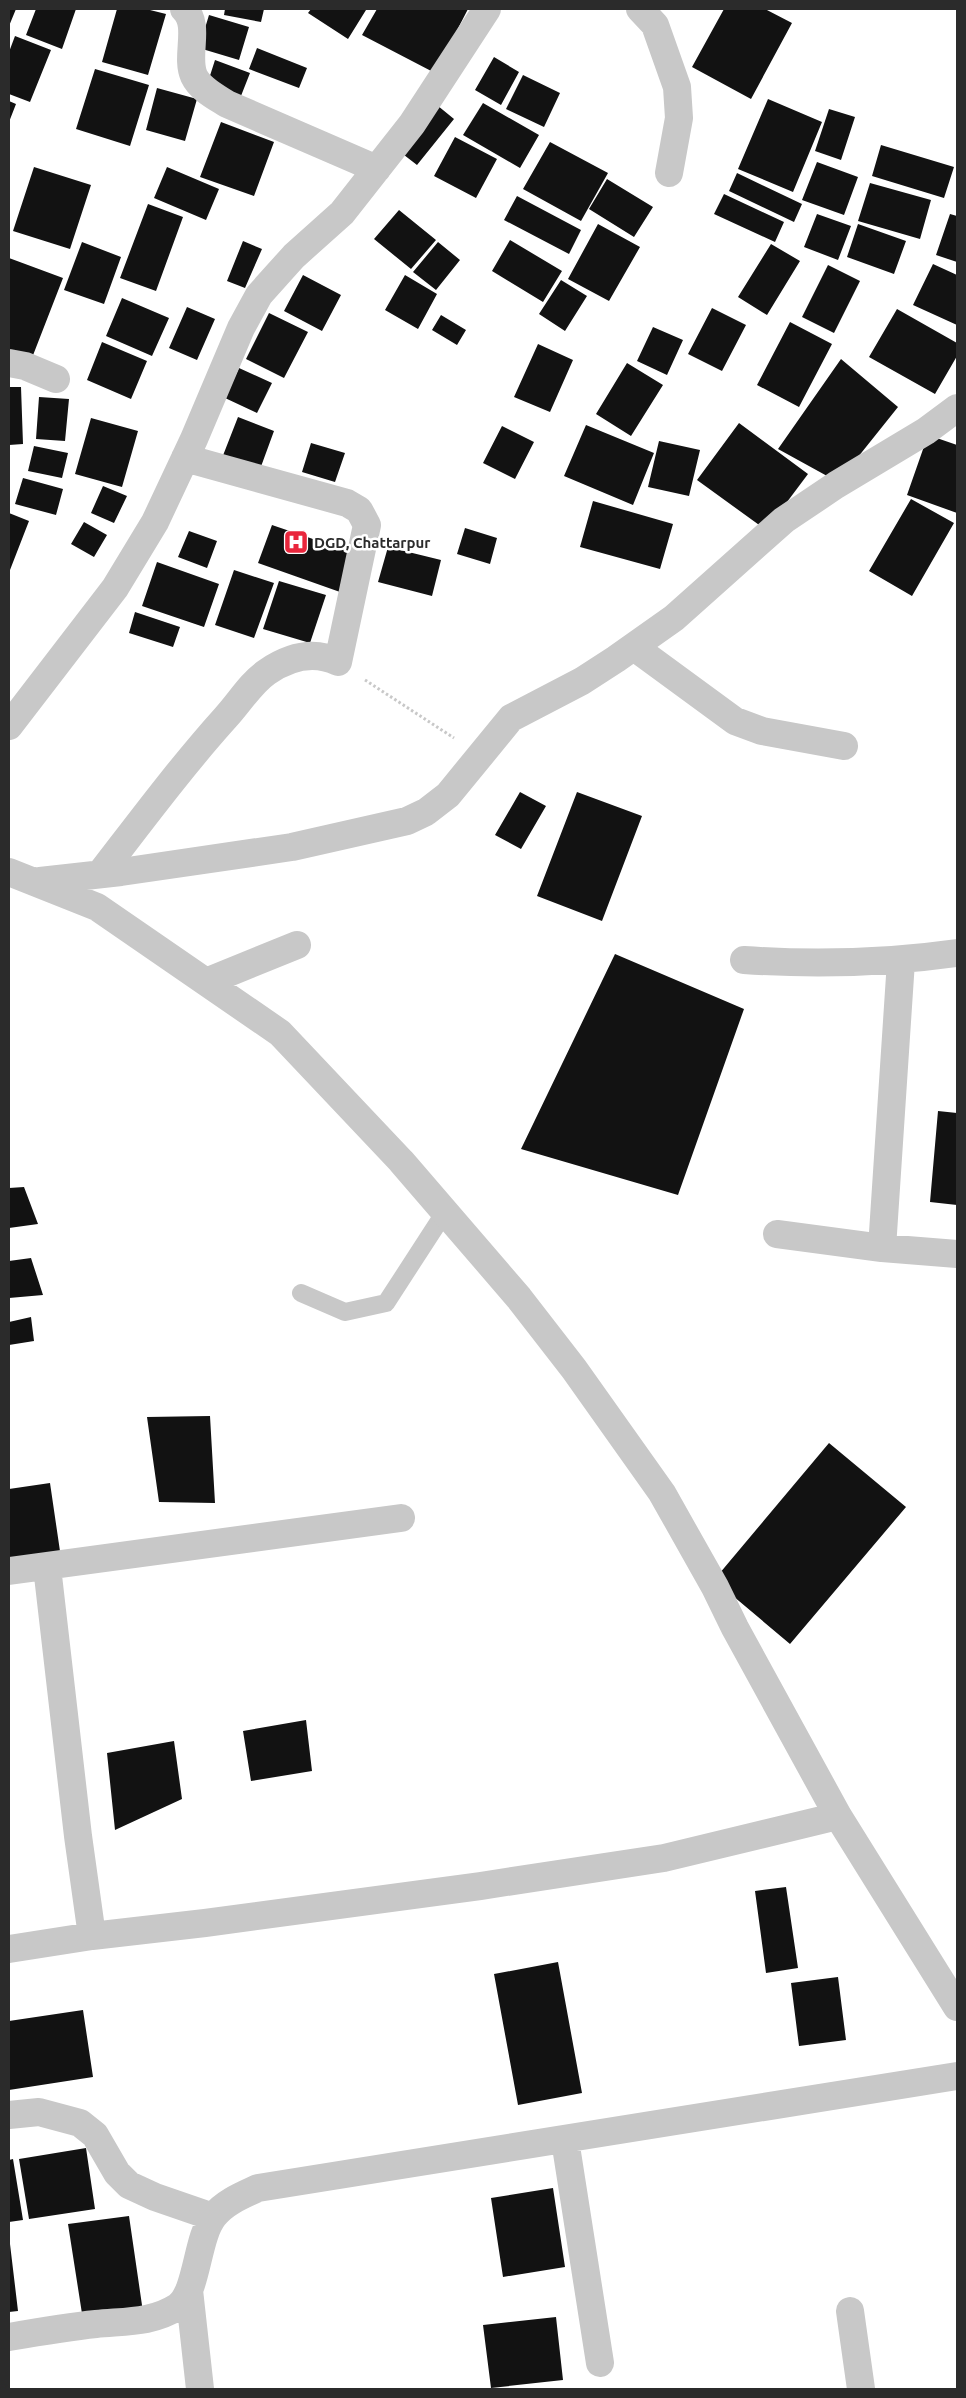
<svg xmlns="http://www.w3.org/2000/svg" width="966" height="2398" viewBox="0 0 966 2398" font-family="Ubuntu,sans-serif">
  <rect width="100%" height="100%" fill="#fff"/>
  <path fill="#121212" d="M9 9H16L9 26Z
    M36 9H76L62 49 26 35Z
    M117 9H146L166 14 148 75 102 62Z
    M225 9H264L261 22 224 15Z
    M311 9H364L366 10 348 39 308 13Z
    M377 9H468L435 73 362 35Z
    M724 9H765L792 23 751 99 692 67Z
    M209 15 249 27 239 60 199 48Z
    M15 36 51 50 30 102 9 94V52Z
    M257 48 307 68 299 88 249 69Z
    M494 57 519 72 501 105 475 90Z
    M215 60 250 73 239 101 207 85Z
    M95 69 149 85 130 146 76 129Z
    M523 75 560 93 544 127 506 109Z
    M157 88 197 99 185 141 146 130Z
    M768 99 822 122 793 192 738 169Z
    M9 101 16 104 9 122Z
    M432 101 454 119 417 165 395 148Z
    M483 103 539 135 520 168 463 135Z
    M829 109 855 117 841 160 815 151Z
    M221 122 274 142 254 196 200 177Z
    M455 137 497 159 476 198 434 176Z
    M550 142 608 173 581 221 523 189Z
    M881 145 954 167 944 198 872 176Z
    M817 162 858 177 844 215 802 200Z
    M34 167 91 185 70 249 13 231Z
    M167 167 219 189 206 220 154 198Z
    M737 173 802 204 794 222 729 191Z
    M607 179 653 207 634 237 589 209Z
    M870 183 931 200 920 239 858 221Z
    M724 194 784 222 775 242 714 214Z
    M517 196 581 230 569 254 504 220Z
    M148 204 183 217 156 291 120 278Z
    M399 210 436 240 411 269 374 239Z
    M817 214 851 226 838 260 804 247Z
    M950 214 957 216V262L936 255Z
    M598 224 640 247 609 301 568 279Z
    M858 224 906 241 894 274 847 257Z
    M510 240 562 271 543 302 492 271Z
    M243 241 262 249 245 288 227 281Z
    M82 242 121 257 104 304 64 290Z
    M438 242 460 260 436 290 413 272Z
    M771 244 800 261 767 315 738 297Z
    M9 258 63 278 30 363 9 355Z
    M933 264 957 275V325L913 305Z
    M828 265 860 281 834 333 802 317Z
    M303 275 341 295 322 331 284 311Z
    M405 275 437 294 418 329 385 310Z
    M561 280 587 296 565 331 539 314Z
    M122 298 169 318 152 356 106 336Z
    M187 307 215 319 197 360 169 348Z
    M712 308 746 325 722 371 688 354Z
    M897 309 957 343V356L935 394 869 357Z
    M269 313 308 332 284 378 246 359Z
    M441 315 466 330 457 345 432 330Z
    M790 322 832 344 799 407 757 385Z
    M653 327 683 340 667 375 637 361Z
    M102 342 147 361 131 399 87 380Z
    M538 344 573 360 550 412 514 397Z
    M841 359 898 407 838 482 778 449Z
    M627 363 663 385 631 436 596 414Z
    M239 368 272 383 257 413 225 398Z
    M9 387H21L23 444 9 445Z
    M39 397 69 399 65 441 36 439Z
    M238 417 274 431 259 472 222 458Z
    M91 418 138 431 122 487 75 474Z
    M739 423 808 474 766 530 697 480Z
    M586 425 654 453 633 505 564 476Z
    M502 426 534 442 515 479 483 463Z
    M928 435 957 445V513L907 495Z
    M659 441 700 450 689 496 648 487Z
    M311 443 345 453 335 482 302 472Z
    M34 446 68 453 62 478 28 471Z
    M23 478 63 489 56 515 15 504Z
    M103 486 127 496 114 523 91 513Z
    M911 499 954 523 912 596 869 571Z
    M593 501 673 524 660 569 580 547Z
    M9 513 29 521 10 570 9 569Z
    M84 522 107 535 94 557 71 544Z
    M272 525 354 553 340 592 258 563Z
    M465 528 497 538 490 564 457 554Z
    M189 531 217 541 207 568 178 557Z
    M388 547 441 560 432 596 378 582Z
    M157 562 219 584 204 627 142 606Z
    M234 570 274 583 254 638 215 625Z
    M279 581 326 595 310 643 263 629Z
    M135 612 180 627 173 647 129 633Z
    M520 792 546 806 521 849 495 835Z
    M577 792 642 816 602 921 537 896Z
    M615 954 744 1009 678 1195 521 1149Z
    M938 1111 957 1113V1205L930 1202Z
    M24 1187 38 1224 9 1228V1188Z
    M31 1258 43 1295 9 1298V1261Z
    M31 1317 34 1341 9 1345V1322Z
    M210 1416 215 1503 159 1502 147 1417Z
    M829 1443 906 1507 790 1644 714 1580Z
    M50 1483 61 1558 9 1565V1489Z
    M306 1720 312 1771 251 1781 243 1731Z
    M174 1741 182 1799 115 1830 107 1753Z
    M786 1887 798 1968 766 1973 755 1891Z
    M558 1962 582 2093 518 2105 494 1974Z
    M838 1977 846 2040 799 2046 791 1983Z
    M83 2010 93 2077 9 2090V2021Z
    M86 2148 95 2209 29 2219 19 2159Z
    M13 2159 23 2220 9 2222V2160Z
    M553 2188 565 2267 503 2277 491 2198Z
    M129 2216 143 2312 83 2320 68 2224Z
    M10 2244 18 2311 9 2312V2245Z
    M556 2317 563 2380 491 2388 483 2325Z"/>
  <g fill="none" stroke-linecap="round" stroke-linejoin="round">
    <path stroke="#c8c8c8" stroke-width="3" stroke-dasharray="2.5 2.5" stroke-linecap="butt" d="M365 680 454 738"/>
    <path stroke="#c8c8c8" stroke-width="18" d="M301 1293 345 1312 386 1303 445 1212"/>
    <path stroke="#c8c8c8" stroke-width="28" d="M184 9C201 25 185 56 194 76 200 89 216 97 227 104L377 169
      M640 9 655 25 677 87 679 118 669 173
      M9 363 25 366 56 379
      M634 647 735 721 762 731 844 746
      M9 726 115 588 155 522 194 439 241 328 259 295 294 256 342 213 412 124 487 9
      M9 872 97 907 280 1033 401 1161 519 1298 574 1369 662 1493 715 1587 735 1628 838 1816 957 2007
      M100 874C141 821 181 767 226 717 239 703 251 683 267 672 289 657 313 650 338 662L367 525 359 510 347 503 185 458
      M40 881 121 872 292 847 407 821 426 812 448 795 511 718 582 681 616 659 674 618 784 520 836 485 926 431 957 408
      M744 960C816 965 886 963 957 953
      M206 982 297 945
      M777 1234 882 1248 957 1254
      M882 1248 901 961
      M47 1567 78 1836 92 1936
      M9 1571 401 1518
      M9 1949 92 1936 205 1923 480 1886 664 1858 838 1816
      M9 2115 39 2112 80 2123 95 2135 117 2173 129 2185 155 2197 213 2217
      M565 2140 600 2363
      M189 2290 200 2389
      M850 2311 861 2389
      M9 2337C38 2332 67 2327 96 2324 124 2321 152 2323 177 2307 198 2293 196 2238 214 2216 225 2202 243 2195 258 2188L957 2076"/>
  </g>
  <defs>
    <symbol id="hospital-square" viewBox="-11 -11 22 22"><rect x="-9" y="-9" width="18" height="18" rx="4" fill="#e9263c" stroke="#fff"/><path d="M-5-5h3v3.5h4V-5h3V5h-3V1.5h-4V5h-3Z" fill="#fff"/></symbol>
  </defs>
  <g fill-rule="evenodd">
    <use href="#hospital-square" x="282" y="528" width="28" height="28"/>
  </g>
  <g text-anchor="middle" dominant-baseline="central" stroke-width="5" stroke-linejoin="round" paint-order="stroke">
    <g font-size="15" font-weight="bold" fill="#2b2b2b" stroke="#fff" text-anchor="start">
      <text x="314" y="542">DGD, Chattarpur</text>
    </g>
  </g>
  <rect width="966" height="2398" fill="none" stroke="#2b2b2b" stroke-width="20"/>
</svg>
